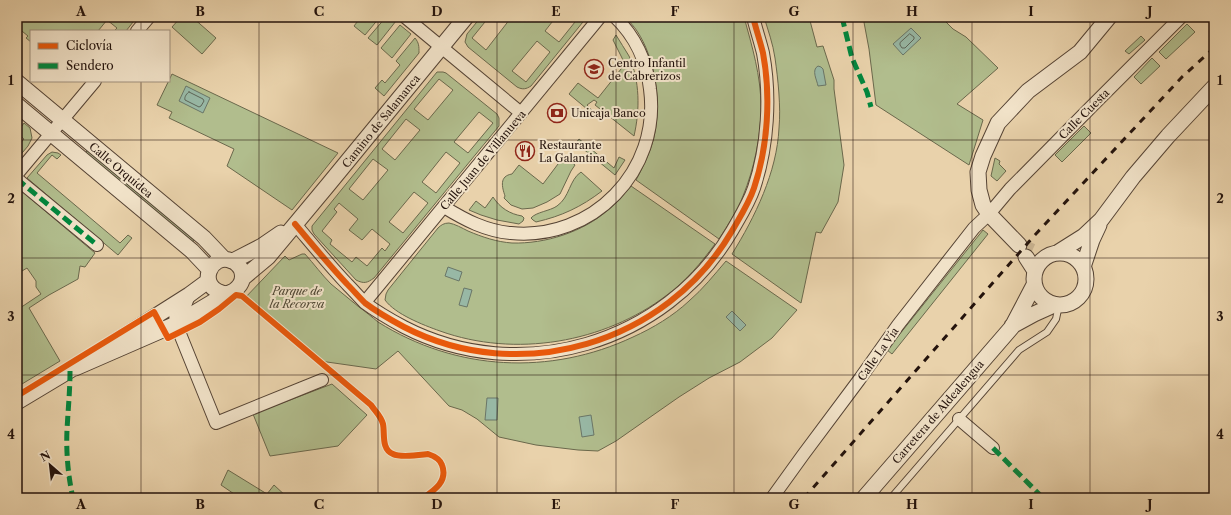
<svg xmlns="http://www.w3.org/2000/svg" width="1231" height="515" viewBox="0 0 1231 515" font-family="'Libre Caslon Text',serif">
  <rect width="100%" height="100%" fill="#e9d2ab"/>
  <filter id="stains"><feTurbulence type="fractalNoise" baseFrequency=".005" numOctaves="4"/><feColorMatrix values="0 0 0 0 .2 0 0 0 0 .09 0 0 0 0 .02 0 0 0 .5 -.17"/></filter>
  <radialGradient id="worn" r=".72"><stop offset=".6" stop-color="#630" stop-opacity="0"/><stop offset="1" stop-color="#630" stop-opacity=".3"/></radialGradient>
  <path fill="#b1bd8d" stroke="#6a684c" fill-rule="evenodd" d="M17 17H137L126 31H114L117 28 107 20 98 31H31V42L26 38 28 36 17 27Z
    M181 17H192L216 38 202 54 172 27Z
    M361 17H380L365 35 354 26Z
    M386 17H391L396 21 377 45 368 38Z
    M481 17H489L472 38 486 50 510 19 508 17H556L545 31 559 42 579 17H587L531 86C526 89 523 90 517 87L468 47 465 42 467 34ZM537 41 550 52 526 82 512 71Z
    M626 17H744C752 46 761 76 761 107 761 137 754 169 743 196 737 211 728 225 719 239L636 180C644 165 652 149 655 132 661 100 655 58 637 31 634 26 629 22 626 17Z
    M764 17H809L817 47 823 46 834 80V89L844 165 838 202 821 233 816 232 801 303 732 254C755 217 777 172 779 128 781 107 778 79 775 58 773 44 768 30 764 17Z
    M863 17H941L953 29 966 37 998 68 957 104 983 120 969 165 876 105 869 49Z
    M1187 24 1195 32 1166 59 1159 52Z
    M400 25 411 34 392 58 381 48Z
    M616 35C620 42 625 49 629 56 640 81 640 110 634 136L595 105 597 102 594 100 587 105 594 112 593 114 569 94 578 83 598 98 625 64 613 40Z
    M1141 36 1145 40 1129 54 1125 51Z
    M415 38C419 43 419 46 419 53L384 96 375 88 382 80 385 83 400 65 396 61Z
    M1152 58 1160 66 1141 84 1134 77Z
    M437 72H443L446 73 497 114 499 118V126L374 278C367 283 364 284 356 280L314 234 312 230V226ZM439 79 453 90 428 120 414 109ZM479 112 493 123 468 153 454 142ZM406 119 420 130 395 160 382 149ZM446 152 460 163 436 193 422 182ZM373 159 388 170 363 200 349 189ZM414 192 428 203 403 233 389 222ZM339 203 358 219 349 230 362 240 372 229 390 244 385 251 382 248 367 266 356 257 352 262 330 244 332 240 322 231 337 212 334 209Z
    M172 74 338 153 292 210 227 166 234 149 169 118 172 112 157 105Z
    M24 123 30 128 32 138 28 146 17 159V147L24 139 17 133Z
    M1084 126 1091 133 1062 162 1055 155Z
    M579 139 614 168 619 157 625 160 615 175 576 143Z
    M88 150 194 240 192 243 85 153Z
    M52 152 58 153 61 155 57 159 52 155 37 173 120 243 128 235 132 238 118 255 27 178 47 155Z
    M564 156 575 165 571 171 560 194 547 202 533 208 522 209 511 205 504 198 505 196C502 187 499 176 512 174L519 165 543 184Z
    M995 158 1000 161 999 164 1006 171 997 181 991 176Z
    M581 172 602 191C581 207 562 216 536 222L533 220 531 218C536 212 550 211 557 206 570 197 569 180 581 172Z
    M631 186 715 244C701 263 686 281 667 295 604 343 515 358 440 331 423 325 395 314 385 300L386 294 388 290 438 228C441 225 444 223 449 223 455 224 462 228 468 231 482 237 497 242 512 243 545 244 583 232 608 210 617 203 624 194 631 186Z
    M19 189 95 253 85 267 80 266 78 279 49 295 29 308 60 361 17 387V310L41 294 36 287V281L27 268 17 274V191Z
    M493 197C500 208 510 214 522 216L524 218 523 221 519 224 497 220 481 215 469 210 476 201 485 208Z
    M983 230 988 234 892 354 887 350Z
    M302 254H305C314 264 322 275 331 284 340 292 350 299 359 307 366 312 372 317 378 322 456 371 550 376 633 337 653 328 673 316 689 301 703 289 714 275 726 261L797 310 772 338 740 362 709 378 679 397 616 441 598 451 578 450 536 445 499 437 477 419 462 410 449 406 398 351 376 369 320 361 243 300 285 256 289 260Z
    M332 384 367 415 338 446 270 456 253 414Z
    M228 470 267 494 274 485 288 498H277L272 494 268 498H240L221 485Z"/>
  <path fill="#98b8a5" stroke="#6a7668" d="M911 28 921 38 903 55 893 44Z
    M818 66 821 67 823 69 826 85 818 86C817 80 811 70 818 66Z
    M186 86 210 98 203 113 179 101Z
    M448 267 462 272 459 281 445 276Z
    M464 288 472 290 467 307 459 305Z
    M732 311 746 325 740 331 726 317Z
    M487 398H498L497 420H485Z
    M591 415 594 435 582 437 579 417Z"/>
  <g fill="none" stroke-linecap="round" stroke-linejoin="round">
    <path stroke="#5e6658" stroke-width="1" d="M910 34 914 37V39L905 48H902L900 45V43Z
      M189 92 203 99 204 101 201 106 199 107 185 100C184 97 187 93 189 92Z"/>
    <path stroke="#cbb593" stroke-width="15" stroke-dasharray="15 8" stroke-linecap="butt" d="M1019 245 1032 251"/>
    <defs>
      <path id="service" d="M891 498 1019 350 1047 332 1056 319 1059 305"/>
      <path id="minor" d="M405 17 521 113
        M137 31 149 17
        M17 174 95 81
        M17 179 97 245
        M444 207C465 220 486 231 511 233 592 241 661 171 650 89 647 62 635 36 615 17
        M295 224C312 244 329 265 347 284 353 290 359 297 365 303 377 312 391 320 404 327 520 387 666 344 732 231 740 217 749 203 754 188 768 146 771 96 763 53 760 41 756 29 753 17
        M189 295 185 306 175 312 176 324 216 423 322 380
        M365 302 600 17
        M959 419 993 448
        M772 498 803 455 859 380 898 325 974 228 989 214 1010 189 1092 106 1181 17"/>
      <path id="tertiary" d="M17 82 204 238 224 259
        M17 105 192 251 209 269
        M1019 245 989 214 983 205 979 190 978 172 983 156 998 123 1028 91 1080 52 1109 17
        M1057 253 1084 236 1101 220 1133 177 1168 136 1214 87
        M1034 279a26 26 0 1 1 52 0a26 26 0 1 1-52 0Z
        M1026 257 1035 271
        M233 261 262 246 281 233
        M1083 267 1092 240 1099 225
        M243 278 268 257 328 185 466 17
        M1012 326 1034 314 1054 305
        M107 347 189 295 208 281
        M75 368 176 324 226 294C238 291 246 281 241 269 239 266 235 262 232 261 211 251 194 288 226 294
        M17 402 82 363
        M864 498 1012 327 1034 285"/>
    </defs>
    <use href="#service" stroke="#554334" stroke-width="8"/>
    <use href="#minor" stroke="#554334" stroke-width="14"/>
    <use href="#tertiary" stroke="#554334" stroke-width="17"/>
    <use href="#service" stroke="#f1e2c8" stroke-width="6"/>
    <use href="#minor" stroke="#f1e2c8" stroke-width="12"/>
    <use href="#tertiary" stroke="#f1e2c8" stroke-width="15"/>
    <path stroke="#24130c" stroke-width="3" stroke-dasharray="7 7" stroke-linecap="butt" d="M804 498 1034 236 1182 77 1214 48"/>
    <path stroke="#00873e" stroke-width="5" stroke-dasharray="10 5" stroke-linecap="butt" d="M842 17 852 58 867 92 871 107
      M17 179 97 245
      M70 371C70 391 68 410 67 430 66 452 68 476 73 498
      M993 448 1043 498"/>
    <defs>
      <path id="cycleway" d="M295 224C312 244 329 265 347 284 353 290 359 297 365 303 377 312 391 320 404 327 520 387 666 344 732 231 740 217 749 203 754 188 768 146 771 96 763 53 760 41 756 29 753 17
        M17 396 154 312 168 338 200 322 219 309 236 295 242 296 371 405C375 411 381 416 383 424 385 434 381 449 393 454 401 458 419 455 428 454 434 456 440 459 442 465 448 481 435 490 423 498"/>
    </defs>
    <use href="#cycleway" stroke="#f1e2c8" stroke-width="8"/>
    <use href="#cycleway" stroke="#e8590c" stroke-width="6"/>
  </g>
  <path fill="none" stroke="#24130c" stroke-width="1" stroke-opacity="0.55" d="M141 17V31M259 17V498M378 17V498M497 17V498M616 17V498M734 17V498M853 17V498M972 17V498M1090 17V498M141 81V498M17 140H1214M17 258H1214M17 375H1214"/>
  <defs>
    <symbol id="school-ring" viewBox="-11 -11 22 22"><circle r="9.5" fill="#f1e2c8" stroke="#8f2418" stroke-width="1.5"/><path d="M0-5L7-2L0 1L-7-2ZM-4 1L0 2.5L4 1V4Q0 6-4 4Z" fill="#8f2418"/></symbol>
    <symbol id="bank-ring" viewBox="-11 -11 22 22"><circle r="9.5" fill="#f1e2c8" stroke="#8f2418" stroke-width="1.5"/><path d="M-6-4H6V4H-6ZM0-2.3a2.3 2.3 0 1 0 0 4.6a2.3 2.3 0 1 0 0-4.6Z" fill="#8f2418"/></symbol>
    <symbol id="restaurant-ring" viewBox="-11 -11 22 22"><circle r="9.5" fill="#f1e2c8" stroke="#8f2418" stroke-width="1.5"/><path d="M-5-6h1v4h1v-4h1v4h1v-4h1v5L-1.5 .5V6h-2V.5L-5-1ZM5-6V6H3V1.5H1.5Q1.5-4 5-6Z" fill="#8f2418"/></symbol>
  </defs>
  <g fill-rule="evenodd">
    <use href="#school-ring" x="583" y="58" width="22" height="22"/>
    <use href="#bank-ring" x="546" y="102" width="22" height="22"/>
    <use href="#restaurant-ring" x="514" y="140" width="22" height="22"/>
  </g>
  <g text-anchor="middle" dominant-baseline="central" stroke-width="4" stroke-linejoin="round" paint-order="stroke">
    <g font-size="11" fill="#24130c" stroke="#f1e2c8" text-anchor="start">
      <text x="608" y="63">Centro Infantil<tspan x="608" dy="13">de Cabrerizos</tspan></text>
      <text x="571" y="113">Unicaja Banco</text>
      <text x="539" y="145">Restaurante<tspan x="539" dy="13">La Galantina</tspan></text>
    </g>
    <g font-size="11" fill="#24130c" stroke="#f1e2c8">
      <text transform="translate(1084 114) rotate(-45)">Calle Cuesta</text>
      <text transform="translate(381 121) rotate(-51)">Camino de Salamanca</text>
      <text transform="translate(483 160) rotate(-50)">Calle Juan de Villanueva</text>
      <text transform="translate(121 170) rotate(40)">Calle Orquídea</text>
      <text transform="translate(878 354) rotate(-55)">Calle La Vía</text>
      <text transform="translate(938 412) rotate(-49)">Carretera de Aldealengua</text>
    </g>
    <g font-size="11" font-style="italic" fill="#4e4633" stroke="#f1e2c8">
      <text x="297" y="291">Parque de<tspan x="297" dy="13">la Recorva</tspan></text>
    </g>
  </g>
  <rect width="1231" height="515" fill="none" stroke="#e9d2ab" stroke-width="44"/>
  <rect x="30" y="30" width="140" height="52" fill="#f1e2c8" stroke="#9f8f7d"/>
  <rect x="38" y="43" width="20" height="6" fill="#e8590c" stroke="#9f8f7d"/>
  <text x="66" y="50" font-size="12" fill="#24130c">Ciclovía</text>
  <rect x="38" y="63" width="20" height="6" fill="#00873e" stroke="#9f8f7d"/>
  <text x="66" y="70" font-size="12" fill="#24130c">Sendero</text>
  <g transform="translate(50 465) rotate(332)" stroke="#f1e2c8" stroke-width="3" paint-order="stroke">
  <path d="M0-3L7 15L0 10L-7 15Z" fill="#24130c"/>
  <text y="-6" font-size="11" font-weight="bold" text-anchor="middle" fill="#24130c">N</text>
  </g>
  <rect x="22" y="22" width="1187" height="471" fill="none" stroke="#24130c" stroke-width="1.5"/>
  <g font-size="13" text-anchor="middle" font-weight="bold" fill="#24130c">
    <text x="81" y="16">A</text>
    <text x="200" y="16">B</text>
    <text x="319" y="16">C</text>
    <text x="437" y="16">D</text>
    <text x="556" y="16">E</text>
    <text x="675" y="16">F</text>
    <text x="794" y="16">G</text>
    <text x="912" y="16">H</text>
    <text x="1031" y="16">I</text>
    <text x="1150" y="16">J</text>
    <text x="11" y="85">1</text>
    <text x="1220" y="85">1</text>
    <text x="11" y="203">2</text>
    <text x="1220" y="203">2</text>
    <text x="11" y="321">3</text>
    <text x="1220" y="321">3</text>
    <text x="11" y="439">4</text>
    <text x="1220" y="439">4</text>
    <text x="81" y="509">A</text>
    <text x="200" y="509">B</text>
    <text x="319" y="509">C</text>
    <text x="437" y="509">D</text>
    <text x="556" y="509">E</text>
    <text x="675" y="509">F</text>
    <text x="794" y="509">G</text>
    <text x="912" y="509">H</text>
    <text x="1031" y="509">I</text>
    <text x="1150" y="509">J</text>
  </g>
  <rect width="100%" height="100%" filter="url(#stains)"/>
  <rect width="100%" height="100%" fill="url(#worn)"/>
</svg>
